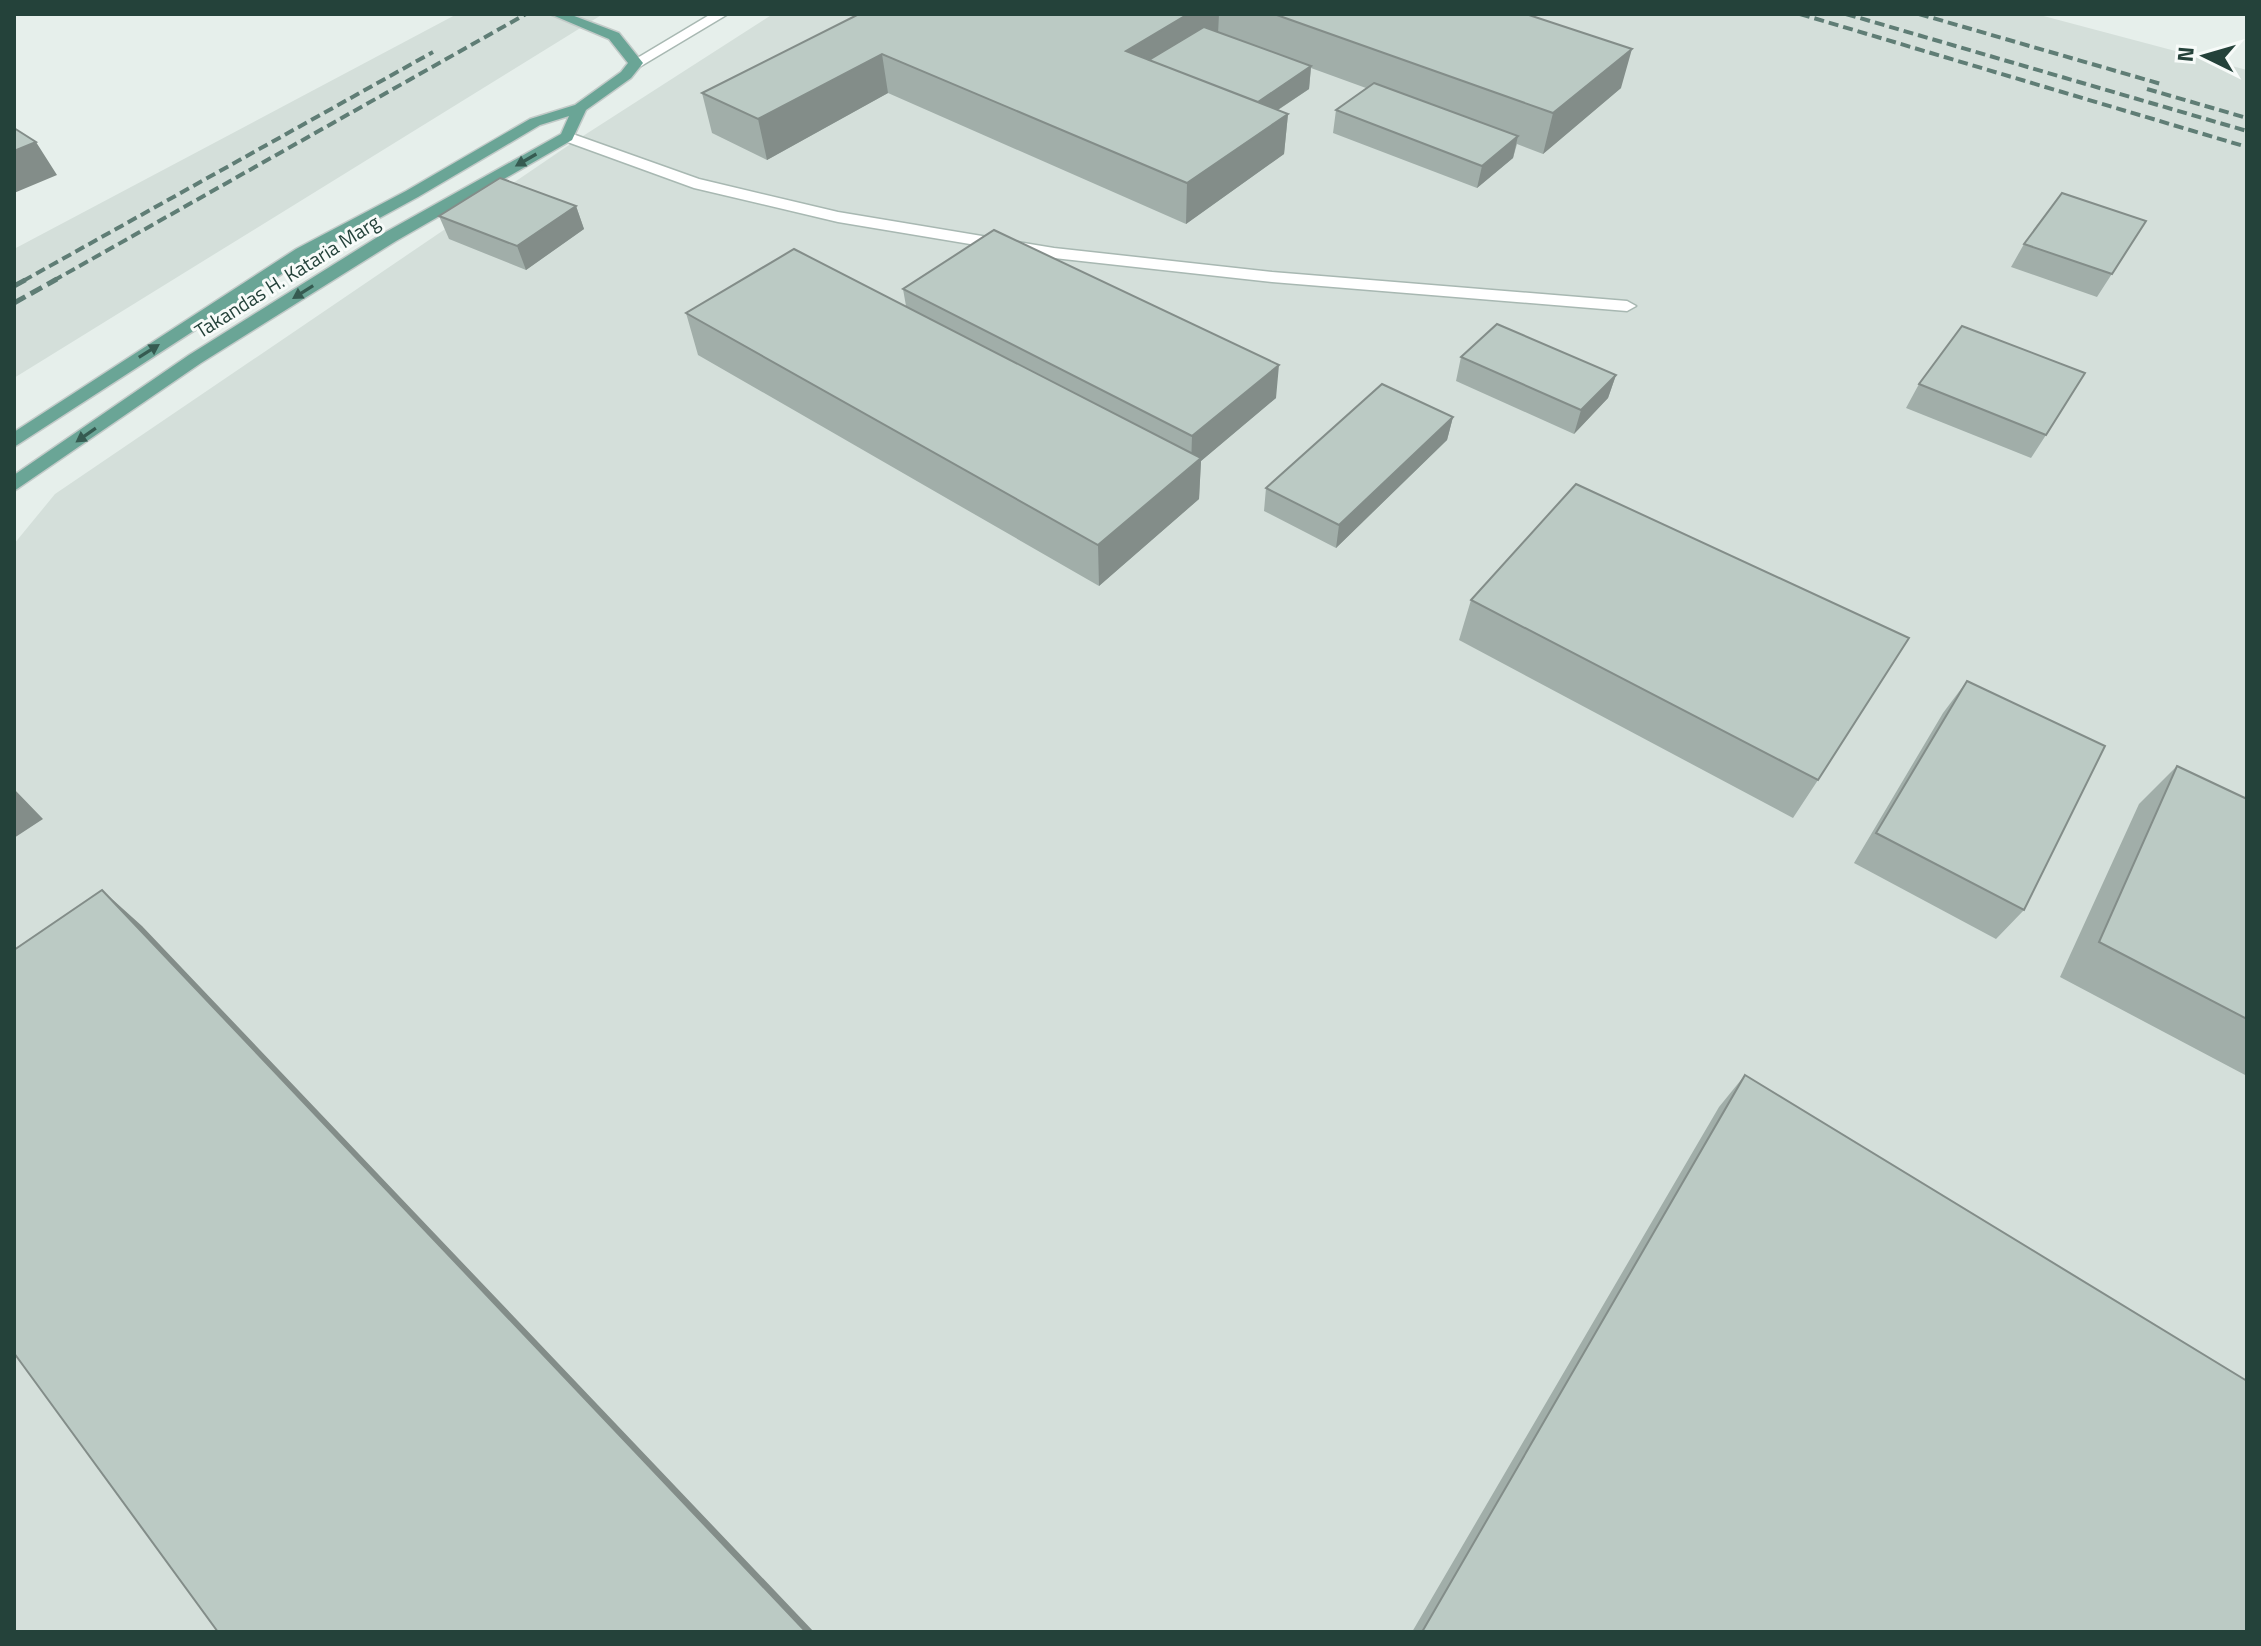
<svg xmlns="http://www.w3.org/2000/svg" width="2261" height="1646" viewBox="0 0 2261 1646" font-family="'Titillium Web',sans-serif">
  <rect width="100%" height="100%" fill="#e6efeb"/>
  <path fill="#d4dfda" d="M457 14H603L14 378V249Z
    M773 14H2036L2247 70V1632H14V544L55 494 569 145Z"/>
  <g fill="none" stroke-linecap="round" stroke-linejoin="round">
    <defs>
      <path id="minor" d="M711 14H728L641 66H631L629 63Z
        M567 132 699 179 838 212 1054 248 1272 272 1627 301 1636 306 1627 311 1272 282 1054 258 838 222 694 188 562 140V134Z"/>
      <path id="major" d="M550 14H569L619 33 643 63 631 78 586 110 572 140 396 241 201 363 14 491V475L189 355 384 233 561 134 569 116 540 125 418 197 308 257 14 447V432L296 249 406 191 530 119 575 105 621 72 628 63 609 39Z"/>
    </defs>
    <use href="#minor" stroke="#a8b8b2" stroke-width="3"/>
    <use href="#major" stroke="#c2cac8" stroke-width="3"/>
    <use href="#minor" fill="#fff" fill-rule="evenodd"/>
    <use href="#major" fill="#6aa596" fill-rule="evenodd"/>
    <path stroke="#5f7d75" stroke-width="4" stroke-dasharray="10 5" stroke-linecap="butt" d="M1800 14 2247 147
      M1846 14 2247 131
      M1919 14 2161 84
      M2147 89 2247 118
      M23 281 433 52
      M53 281 526 14"/>
    <path stroke="#5f7d75" stroke-width="5" stroke-dasharray="13 6" stroke-linecap="butt" d="M14 286 27 279
      M14 303 57 279"/>
  </g>
  <path fill="#a1aea9" d="M859 14H1526L1621 88 1543 154 1517 144 1513 158 1477 188 1333 133 1336 110 1366 88 1311 68 1309 89 1278 110 1288 114 1284 154 1186 224 888 93 767 160 712 133 702 93Z
    M576 206 584 229 526 270 449 239 439 216Z
    M2146 221 2097 297 2011 267 2024 244Z
    M903 289 1276 398 1201 461 1199 499 1099 586 698 355 686 313 906 306Z
    M1461 357 1616 375 1608 398 1574 434 1456 381Z
    M1919 384 2046 435 2031 458 1906 408Z
    M1453 417 1447 440 1336 548 1264 511 1266 488Z
    M1471 600 1818 780 1793 818 1459 640Z
    M1967 681 2024 910 1996 939 1854 863 1943 713Z
    M2177 766 2247 799V1076L2060 977 2139 804Z
    M1745 1075 2247 1632H1412L1719 1107Z"/>
  <path fill="#838d89" d="M1188 14H1219L1218 34 1148 77 1126 51Z
    M1632 49 1621 88 1543 154 1553 113Z
    M882 54 888 93 767 160 758 119Z
    M1311 66 1309 89 1255 125 1257 103Z
    M1288 114 1284 154 1186 224 1187 183Z
    M1518 136 1513 158 1477 188 1482 166Z
    M36 142 57 175 14 193V151Z
    M576 206 584 229 526 270 517 246Z
    M1279 365 1276 398 1201 461 1199 499 1099 586 1098 545 1191 467 1192 436Z
    M1616 375 1608 398 1574 434 1581 410Z
    M1453 417 1447 440 1336 548 1339 525Z
    M14 789 43 819 14 838Z
    M102 890 142 926 814 1632H806Z"/>
  <path fill="#bbcac4" stroke="#838d89" stroke-width="2" d="M859 14H1188L1126 51 1288 114 1187 183 882 54 758 119 702 93Z
    M1274 14H1526L1632 49 1553 113Z
    M1204 27 1311 66 1258 102 1149 60Z
    M1374 83 1518 136 1482 166 1336 110Z
    M14 128 36 142 14 151Z
    M500 178 576 206 517 246 439 216Z
    M2062 193 2146 221 2112 274 2024 244Z
    M994 230 1279 365 1192 436 903 289Z
    M794 249 1201 458 1098 545 686 313Z
    M1497 324 1616 375 1581 410 1461 357Z
    M1962 326 2085 373 2046 435 1919 384Z
    M1382 384 1453 417 1339 525 1266 488Z
    M1576 484 1909 638 1818 780 1471 600Z
    M1967 681 2105 746 2024 910 1876 833Z
    M2177 766 2247 799V1019L2099 942Z
    M102 890 806 1632H218L14 1353V950Z
    M1745 1075 2247 1381V1632H1422Z"/>
  <defs><path id="oneway-solid" d="M-6-.8H1V-3.2L6.5 0L1 3.2V.8H-6Z" transform="scale(2)"/></defs>
  <g fill="#365b51">
    <use href="#oneway-solid" transform="translate(526 160) rotate(150)"/>
    <use href="#oneway-solid" transform="translate(303 292) rotate(148)"/>
    <use href="#oneway-solid" transform="translate(149 351) rotate(-32)"/>
    <use href="#oneway-solid" transform="translate(86 435) rotate(145)"/>
  </g>
  <g text-anchor="middle" dominant-baseline="central" stroke-width="6" stroke-linejoin="round" paint-order="stroke">
    <g font-size="20" fill="#24423a" stroke="#f7fbf9">
      <text transform="translate(287 276) rotate(-32)">Takandas H. Kataria Marg</text>
    </g>
  </g>
  <rect width="2261" height="1646" fill="none" stroke="#24423a" stroke-width="32"/>
  <g transform="translate(2205 56) rotate(275)" stroke="#f7fbf9" stroke-width="6" paint-order="stroke">
  <path d="M0-6L14 30L0 20L-14 30Z" fill="#24423a"/>
  <text y="-12" font-size="22" font-weight="bold" text-anchor="middle" fill="#24423a">N</text>
  </g>
</svg>
